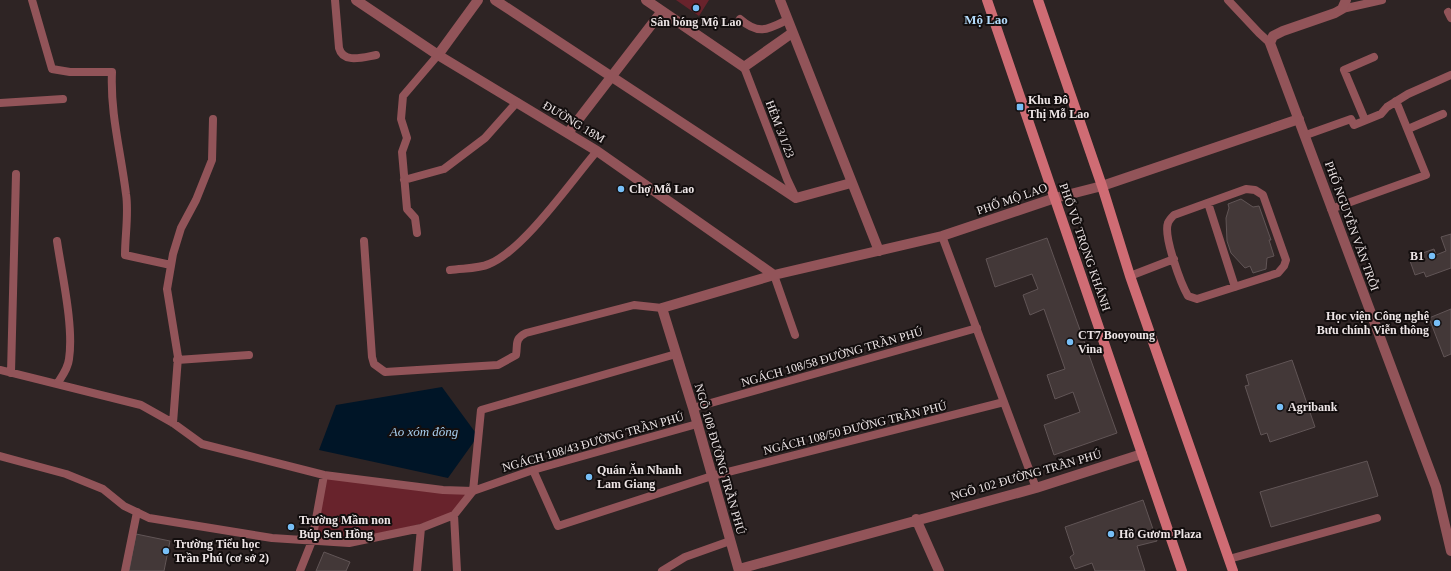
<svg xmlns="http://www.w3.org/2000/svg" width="1451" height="571" viewBox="0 0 1451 571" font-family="'Times New Roman',serif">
  <rect width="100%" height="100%" fill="#2e2424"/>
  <path fill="#68232c" d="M676 0H709L699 16Z
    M324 475 473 491 454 515 349 543 312 541Z"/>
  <path fill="#001527" d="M442 387 478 436 448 478 319 450 336 405Z"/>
  <path fill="#433838" stroke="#615556" d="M1241 199 1253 207 1259 206 1271 240H1269L1274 256 1267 258 1266 269 1253 273 1250 266 1245 268 1231 253 1227 241 1226 218 1229 208 1228 204Z
    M1451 234V268L1426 277 1424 272 1415 275 1409 258 1434 249 1436 255 1446 251 1441 237Z
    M1047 238 1117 433 1054 455 1044 425 1080 412 1073 392 1055 399 1047 375 1065 369 1044 309 1030 315 1023 295 1038 289 1032 274 995 287 986 259Z
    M1451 309V354L1444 357 1429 318Z
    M1292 360 1315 427 1270 442 1267 433 1261 435 1245 386 1249 385 1246 375Z
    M1367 461 1378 496 1271 527 1260 492Z
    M1143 500 1157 541 1137 546 1145 571H1095L1092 563 1075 569 1070 557 1074 554 1065 527Z
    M136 534 170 541 164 571H129Z
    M324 552 350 562 346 571H316Z"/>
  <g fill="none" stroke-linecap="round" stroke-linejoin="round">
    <path stroke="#925459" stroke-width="8" d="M32 0 52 69 70 72H112C110 113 121 153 126 194 129 213 125 235 125 255L171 265
      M335 0 339 48C343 64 364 57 376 55
      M1228 0 1259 33 1270 43
      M1342 9 1382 0
      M1448 12 1451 18
      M740 19C758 35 767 30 787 20
      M744 67 787 179 796 198
      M0 103 63 99
      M1365 120 1344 70 1374 57
      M1408 129 1443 114
      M1306 135 1351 119 1354 125 1381 114 1387 107 1408 94 1451 75
      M404 180 444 169 485 138 517 102
      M1246 189 1255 190 1263 195 1286 260 1284 266 1278 273 1197 299 1188 296C1181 284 1163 236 1168 223 1169 220 1172 217 1174 215Z
      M1208 203 1235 287
      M1331 209 1426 175 1396 101
      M417 233 415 218 407 209 402 152 407 138 401 119 403 96 438 55
      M942 236 1036 488
      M57 241C62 275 74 327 69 359 68 369 62 376 57 384
      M364 241 372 357 374 364 385 372 498 365 516 355C518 344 514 339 526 333L634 305 662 308
      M450 270C462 268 478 269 489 264 523 251 572 180 597 151
      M774 275 795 335
      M1130 276 1174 259
      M177 360 249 355
      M0 370 141 405 173 423 202 444 324 475 443 490 473 491 533 470 697 424
      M11 373 16 174
      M693 408 977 328
      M173 423 178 357 167 289 173 254 181 228 196 200 212 160 213 119
      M0 456 66 474 103 489 124 506 149 518 272 538 349 543 421 528 454 515 473 491
      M533 470 558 526 712 476 1004 402
      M473 491 481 410 676 354
      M454 515 457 571
      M1229 559 1377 518
      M125 571 137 512
      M300 571 312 541 324 475
      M417 571 421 528
      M662 571 685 557 730 541"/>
    <path stroke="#925459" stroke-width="10" d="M356 0 438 55 597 151 774 275
      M495 0 796 198 851 183
      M646 0 744 67 792 33
      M780 0 879 251
      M1346 0 1342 9 1335 13 1283 31 1273 36 1270 43 1436 487 1451 551
      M438 55 478 0
      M568 133 662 11
      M916 519 939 571
      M739 569 1036 488 1142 454
      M739 571 693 408 662 308 774 275 942 236 1055 198 1102 186 1299 119"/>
    <path stroke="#cf6c74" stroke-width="10" d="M987 0 1182 571
      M1038 0 1102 186 1130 276 1233 571"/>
  </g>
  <g fill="#77bff7" stroke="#130e0e" stroke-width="1.5">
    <circle cx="696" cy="8" r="4"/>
    <rect x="1016" y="103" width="8" height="8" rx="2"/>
    <circle cx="621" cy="189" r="4"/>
    <circle cx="1432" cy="256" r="4"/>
    <circle cx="1437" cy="323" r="4"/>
    <circle cx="1070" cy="342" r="4"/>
    <circle cx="1280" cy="407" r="4"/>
    <circle cx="589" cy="477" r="4"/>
    <circle cx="291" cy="527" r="4"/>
    <circle cx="1111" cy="534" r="4"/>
    <circle cx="166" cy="551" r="4"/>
  </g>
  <g text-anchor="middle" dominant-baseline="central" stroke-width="4" stroke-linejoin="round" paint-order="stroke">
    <g font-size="12" font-weight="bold" fill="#ede5e6" stroke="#130e0e" text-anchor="start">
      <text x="696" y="22" text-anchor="middle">Sân bóng Mộ Lao</text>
      <text x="1028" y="100">Khu Đô<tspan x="1028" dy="14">Thị Mỗ Lao</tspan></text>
      <text x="629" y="189">Chợ Mỗ Lao</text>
      <text x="1424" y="256" text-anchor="end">B1</text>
      <text x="1429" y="316" text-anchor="end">Học viện Công nghệ<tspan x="1429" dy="14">Bưu chính Viễn thông</tspan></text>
      <text x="1078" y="335">CT7 Booyoung<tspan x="1078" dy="14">Vina</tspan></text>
      <text x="1288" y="407">Agribank</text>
      <text x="597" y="470">Quán Ăn Nhanh<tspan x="597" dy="14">Lam Giang</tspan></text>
      <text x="299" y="520">Trường Mầm non<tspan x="299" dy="14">Búp Sen Hồng</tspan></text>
      <text x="1119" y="534">Hồ Gươm Plaza</text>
      <text x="174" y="544">Trường Tiểu học<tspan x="174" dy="14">Trần Phú (cơ sở 2)</tspan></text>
    </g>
    <g font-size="12" fill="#ede5e6" stroke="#130e0e">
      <text transform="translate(574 122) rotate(31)">ĐƯỜNG 18M</text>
      <text transform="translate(780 129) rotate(69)">HẺM 3/1/23</text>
      <text transform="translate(1012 199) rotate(-19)">PHỐ MỘ LAO</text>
      <text transform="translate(1352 226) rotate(70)">PHỐ NGUYỄN VĂN TRỖI</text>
      <text transform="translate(1085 247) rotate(71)">PHỐ VŨ TRỌNG KHÁNH</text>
      <text transform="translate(832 357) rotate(-16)">NGÁCH 108/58 ĐƯỜNG TRẦN PHÚ</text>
      <text transform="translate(855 428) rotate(-14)">NGÁCH 108/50 ĐƯỜNG TRẦN PHÚ</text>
      <text transform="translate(593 442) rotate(-16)">NGÁCH 108/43 ĐƯỜNG TRẦN PHÚ</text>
      <text transform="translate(720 459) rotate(74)">NGÕ 108 ĐƯỜNG TRẦN PHÚ</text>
      <text transform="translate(1026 475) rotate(-16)">NGÕ 102 ĐƯỜNG TRẦN PHÚ</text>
    </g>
    <g font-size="13" font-weight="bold" fill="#b4dbfb" stroke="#130e0e">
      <text x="986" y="19">Mộ Lao</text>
    </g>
    <g font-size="13" font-style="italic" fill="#a8cfef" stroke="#130e0e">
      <text x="424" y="431">Ao xóm đông</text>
    </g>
  </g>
</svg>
